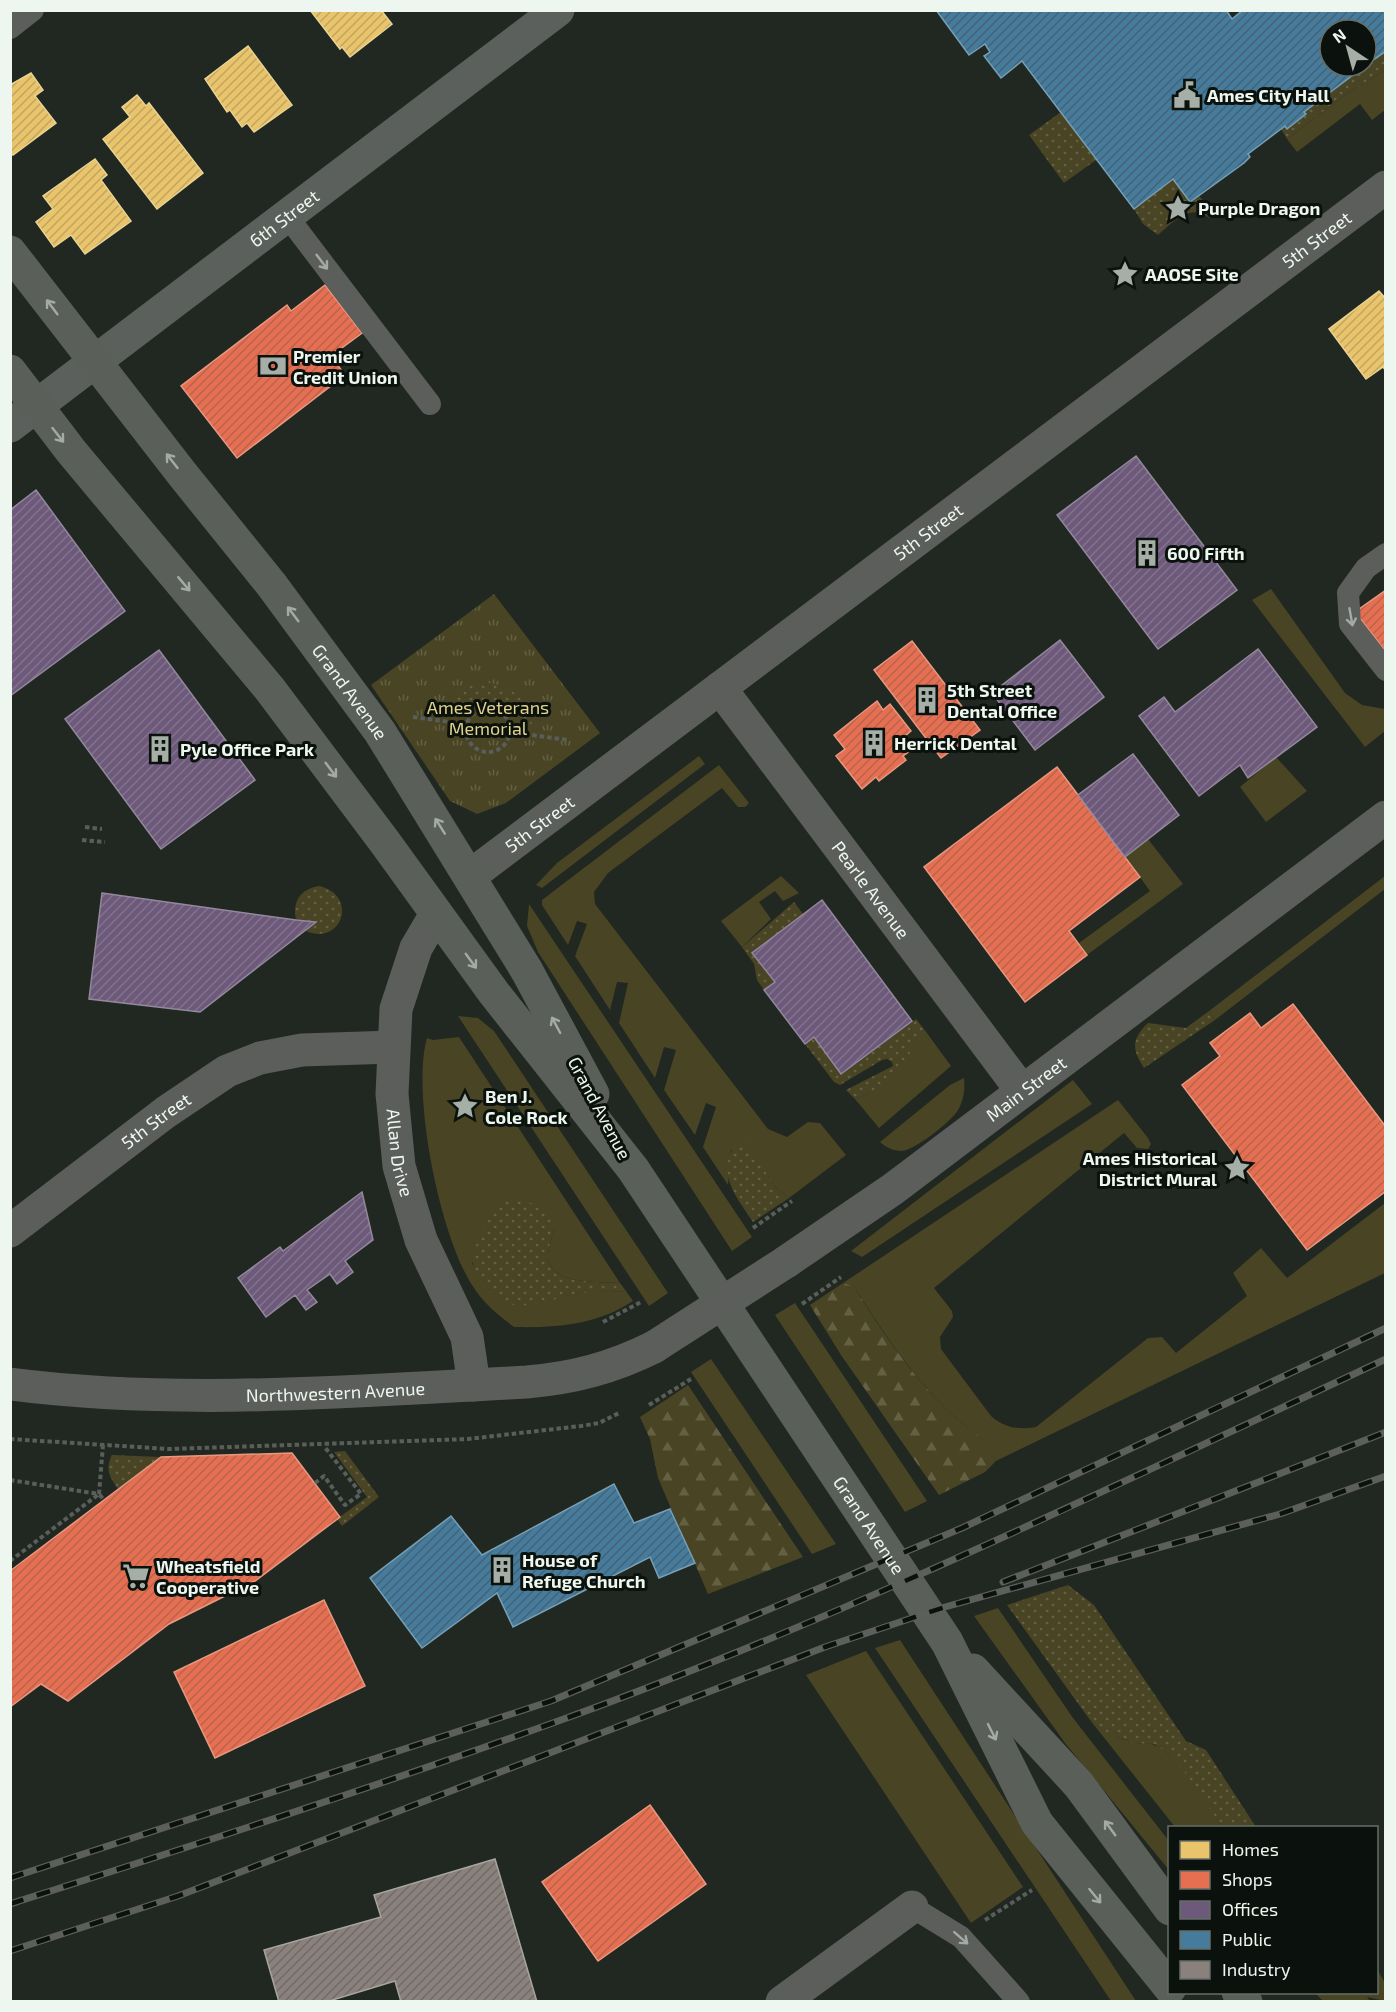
<svg xmlns="http://www.w3.org/2000/svg" width="1396" height="2012" viewBox="0 0 1396 2012" font-family="'Exo 2',sans-serif">
  <defs>
    <pattern id="forest-firs" width="22" height="20" patternUnits="userSpaceOnUse" patternTransform="scale(1.5)"><rect width="22" height="20" fill="#494424"/><path d="M5 1l3.5 6h-7zM16 11l3.5 6h-7z" fill="#646044"/></pattern>
    <pattern id="park-tufts" width="24" height="20" patternUnits="userSpaceOnUse" patternTransform="scale(1.5)"><rect width="24" height="20" fill="#494424"/><path d="M3 7l-1-3M5 7V3M7 7l1-3M15 17l-1-3M17 17v-4M19 17l1-3" fill="none" stroke="#646044"/></pattern>
    <pattern id="garden-dots" width="8" height="8" patternUnits="userSpaceOnUse" patternTransform="scale(1.5)"><rect width="8" height="8" fill="#494424"/><path d="M2 2h.1M6 6h.1" fill="none" stroke="#646044" stroke-width="1.8" stroke-linecap="round"/></pattern>
    <pattern id="homes-hatch" width="6" height="6" patternUnits="userSpaceOnUse" patternTransform="scale(1.5)"><rect width="6" height="6" fill="#e9c46a"/><path d="M-1 1l2-2M0 6l6-6M5 7l2-2" fill="none" stroke="#c0a662"/></pattern>
    <pattern id="shops-hatch" width="6" height="6" patternUnits="userSpaceOnUse" patternTransform="scale(1.5)"><rect width="6" height="6" fill="#e76f51"/><path d="M-1 1l2-2M0 6l6-6M5 7l2-2" fill="none" stroke="#b7644e"/></pattern>
    <pattern id="offices-hatch" width="6" height="6" patternUnits="userSpaceOnUse" patternTransform="scale(1.5)"><rect width="6" height="6" fill="#6d597a"/><path d="M-1 1l2-2M0 6l6-6M5 7l2-2" fill="none" stroke="#82728d"/></pattern>
    <pattern id="public-hatch" width="6" height="6" patternUnits="userSpaceOnUse" patternTransform="scale(1.5)"><rect width="6" height="6" fill="#457b9d"/><path d="M-1 1l2-2M0 6l6-6M5 7l2-2" fill="none" stroke="#466272"/></pattern>
    <pattern id="industry-hatch" width="6" height="6" patternUnits="userSpaceOnUse" patternTransform="scale(1.5)"><rect width="6" height="6" fill="#8a817c"/><path d="M-1 1l2-2M0 6l6-6M5 7l2-2" fill="none" stroke="#6f6b67"/></pattern>
  </defs>
  <rect width="100%" height="100%" fill="#202821"/>
  <path fill="#494424" d="M1385 70V110L1372 120 1360 104 1297 152 1287 139 1342 97Z
    M1271 589 1345 693 1362 705 1385 709V731L1365 747 1252 600Z
    M699 756 705 764 542 888 536 885 557 863Z
    M1276 757 1307 791 1266 822 1240 787Z
    M719 765 749 803 745 807H738L722 788 608 873 594 892 595 904 768 1129 787 1137 808 1122 820 1123 846 1155 789 1198 777 1189 768 1176 731 1150 728 1185 703 1147 716 1107 706 1103 695 1135 664 1090 676 1050 664 1047 655 1078 619 1023 628 983 617 982 610 1010 575 956 587 924 577 921 568 945 542 905V900Z
    M1148 839 1183 884 1087 955 1079 943 1150 891 1125 857Z
    M781 876 799 893 783 901 775 891 759 902 771 919 742 947 721 921Z
    M1385 876V889L1215 1020 1209 1011Z
    M529 904 752 1237 732 1251 538 952 527 926Z
    M458 1016 478 1018 494 1031 668 1293 649 1306Z
    M924 1029 951 1066 879 1128 855 1099 870 1092 906 1059 912 1044Z
    M459 1037 620 1283C601 1281 552 1286 548 1258 547 1248 554 1235 554 1225L472 1263C495 1320 532 1303 579 1293 593 1290 610 1292 626 1291L633 1301C597 1325 556 1328 514 1327 498 1315 483 1303 472 1285 440 1236 411 1094 427 1038L433 1040Z
    M964 1078C965 1090 964 1099 958 1110 952 1121 914 1151 901 1151 894 1151 885 1147 880 1142L950 1085Z
    M1073 1080 1092 1104 862 1257 851 1251Z
    M1118 1100 1148 1138 1151 1144 1148 1149 1137 1148 1124 1133 934 1288 952 1311 953 1317 940 1337 941 1349 991 1416C1005 1428 1018 1430 1036 1427L1148 1338 1162 1337 1176 1353 1247 1296 1233 1273 1261 1248 1287 1278 1385 1203V1273L996 1461C991 1443 970 1430 956 1418 918 1384 881 1330 854 1286L843 1283Z
    M795 1303 927 1501 905 1512 775 1315Z
    M711 1359 836 1544 812 1554 691 1372Z
    M998 1608 1073 1718 1169 1841V1870L1065 1743 974 1616Z
    M900 1640 1136 2001H1111L875 1648Z
    M866 1651 1023 1887 971 1923 806 1675Z
    M1090 1720C1104 1730 1118 1740 1136 1743 1141 1744 1149 1742 1154 1745 1181 1754 1207 1804 1222 1827H1175Z
    M1377 1969 1385 1983V2001L1367 1997 1370 2001H1323L1315 1993 1376 1992Z"/>
  <path fill="url(#forest-firs)" d="M843 1283 854 1286C880 1330 918 1384 956 1418 970 1430 992 1443 996 1461L985 1472 939 1495 841 1355 810 1305Z
    M688 1385 803 1557 708 1594 658 1478 650 1439 640 1417Z"/>
  <path fill="url(#park-tufts)" d="M494 594 600 733 506 803 477 814 450 801 371 685Z"/>
  <path fill="url(#garden-dots)" d="M1385 51V70L1342 97 1287 139 1281 129 1285 126 1287 128 1306 114 1304 112Z
    M1061 112 1096 160 1064 183 1029 135Z
    M1173 179 1190 202 1199 196 1216 214 1209 218C1191 202 1172 223 1158 235L1143 224 1134 209Z
    M480 682C507 683 531 698 532 727L522 724 517 708 508 713C498 702 487 701 473 708L465 698 454 715 445 712 458 692Z
    M319 886C360 895 341 949 304 930L315 922 296 920C292 902 300 889 319 886Z
    M794 902 803 914 752 953 775 982 764 990 757 980 754 964 742 947Z
    M1209 1011 1215 1020 1144 1068C1132 1050 1131 1039 1148 1023L1186 1028Z
    M916 1019 924 1029C913 1043 908 1061 896 1074 886 1086 870 1092 855 1099L846 1090 893 1066 892 1062 887 1059 882 1060 840 1085 834 1082 805 1044 814 1037 842 1074Z
    M746 1143 777 1189 789 1198 753 1222C737 1198 715 1173 736 1144Z
    M518 1197C534 1203 544 1211 554 1225 554 1235 547 1248 548 1258 552 1286 601 1281 620 1283L626 1291C611 1292 594 1291 579 1293 556 1297 525 1313 502 1301 489 1295 472 1276 473 1261 474 1240 495 1200 518 1197Z
    M345 1451 379 1497 342 1526 337 1519 367 1497 334 1452Z
    M112 1455 161 1457 118 1489C109 1476 105 1469 112 1455Z
    M1068 1585 1094 1605 1186 1741 1206 1750 1256 1827H1222L1188 1776 1168 1753 1154 1744 1133 1743 1109 1734 1090 1720 1007 1605Z"/>
  <path fill="url(#homes-hatch)" stroke="#ead392" stroke-width="1.5" d="M310 10H381L392 24 350 57 342 47 340 49Z
    M248 46 292 105 254 132 247 123 242 127 230 110 227 112 205 79Z
    M31 73 43 90 35 96 56 123 13 155 10 153V85Z
    M137 95 146 106 149 103 203 173 157 209 103 139 130 117 122 107Z
    M95 159 107 175 101 180 131 221 85 254 71 235 54 247 36 222 53 209 43 196Z
    M1379 291 1386 299V371L1383 367 1366 379 1329 329Z"/>
  <path fill="url(#shops-hatch)" stroke="#e99880" stroke-width="1.5" d="M325 285 362 333 331 356 345 375 237 458 181 386 287 305 291 311Z
    M1386 590V652L1355 612Z
    M912 641 980 730 941 758 874 670Z
    M877 701 883 710 890 704 911 731 904 737 913 749 903 756 906 760 879 781 876 777 862 789 836 756 845 749 834 735Z
    M1057 767 1140 877 1069 931 1087 955 1025 1002 924 867Z
    M1293 1004 1386 1127V1191L1307 1250 1182 1085 1220 1056 1210 1043 1250 1013 1261 1028Z
    M292 1453 340 1517 255 1581 169 1624 68 1701 41 1684 10 1707V1571L161 1457Z
    M324 1600 365 1686 215 1758 174 1672Z
    M650 1805 706 1884 598 1961 542 1882Z"/>
  <path fill="url(#offices-hatch)" stroke="#93889d" stroke-width="1.5" d="M1136 456 1237 590 1158 649 1057 515Z
    M36 490 125 611 10 696V510Z
    M1060 640 1104 697 1035 750 992 693Z
    M1258 649 1317 727 1248 778 1240 765 1199 796 1139 716 1164 697 1175 712Z
    M159 650 255 780 161 849 65 719Z
    M1133 754 1179 815 1125 857 1078 795Z
    M102 893 296 920 316 922 200 1012 89 999Z
    M822 900 912 1021 841 1074 814 1037 805 1044 764 990 775 982 752 953Z
    M362 1192 373 1240 345 1261 353 1272 337 1284 330 1274 307 1290 317 1302 306 1310 295 1295 266 1317 238 1278 280 1247 283 1251Z"/>
  <path fill="url(#public-hatch)" stroke="#77a0b6" stroke-width="1.5" d="M936 10H1226L1232 19 1243 10H1386V51L1366 65V30H1330V66H1365L1304 112 1306 114 1287 129 1285 126 1248 154 1250 157 1244 163 1190 202 1173 179 1134 209 1022 61 1001 78 984 56 990 52 985 44 969 55Z
    M614 1484 634 1523 670 1509 695 1563 659 1578 650 1557 513 1627 497 1593 422 1648 370 1578 451 1516 482 1555Z"/>
  <path fill="url(#industry-hatch)" stroke="#a8a49e" stroke-width="1.5" d="M495 1859 537 2002H401L395 1981 326 2002H279L264 1950 381 1917 374 1895Z"/>
  <g fill="none" stroke-linecap="round" stroke-linejoin="round">
    <path stroke="#5a5e5a" stroke-width="4" stroke-dasharray="4.5 3" stroke-linecap="butt" d="M1241 206 1247 214
      M466 730a22 22 0 1 1 44 0a22 22 0 1 1-44 0Z
      M413 717 466 724
      M510 732 568 740
      M85 827 102 829
      M82 840 105 842
      M753 1228 792 1201
      M802 1304 841 1277
      M603 1322 641 1302
      M649 1405 691 1379
      M10 1439 169 1449 468 1439 581 1426 599 1423 621 1412
      M10 1480 99 1494 103 1445
      M315 1483 324 1476 345 1505 361 1494 324 1446
      M10 1561 99 1494 104 1500
      M985 1920 1032 1890"/>
    <path stroke="#5b5e5a" stroke-width="22" d="M10 28 33 10
      M287 216 430 404
      M1386 554 1366 568 1348 593 1350 624 1386 670
      M912 1907 961 1937 1019 2002"/>
    <g stroke="#5b5e5a" stroke-width="33">
      <path id="s1" d="M720 688 1022 1091"/>
      <path id="s2" d="M470 876 1386 187"/>
      <path id="s3" d="M436 914 416 948 396 1009 392 1094 399 1166 421 1240 467 1337 474 1385"/>
      <path id="s4" d="M10 1231 166 1112 227 1071 260 1058 302 1050 393 1047"/>
      <path d="M782 2002 912 1907"/>
    </g>
    <g stroke="#5b5e5a" stroke-width="33">
      <path id="s5" d="M786 1262 893 1189 1386 817"/>
      <path id="s6" d="M10 1384C181 1406 356 1391 527 1382 573 1378 612 1368 654 1347"/>
    </g>
    <path stroke="#5c605c" stroke-width="33" id="s7" d="M10 426 558 10"/>
    <g stroke="#5a5f59" stroke-width="33">
      <path id="s8" d="M10 252 183 475 271 584 380 732 527 971 593 1094"/>
      <path id="s9" d="M10 371 71 451 269 688 384 841 494 993 633 1169 947 1642 1037 1823 1170 1988"/>
      <path d="M973 1670 1079 1785 1170 1909"/>
      <path d="M1238 1992 1246 2002"/>
    </g>
    <defs>
      <path id="rail" d="M1003 1582 1386 1432
        M10 1878 551 1701 962 1528 1386 1328
        M10 1904C194 1845 379 1786 561 1720 843 1618 1114 1486 1386 1359
        M10 1951 178 1896 825 1647 945 1607 1280 1514 1386 1476"/>
    </defs>
    <use href="#rail" stroke="#5c5f5c" stroke-width="7"/>
    <use href="#rail" stroke="#0b120d" stroke-width="4.5" stroke-dasharray="14" stroke-linecap="butt"/>
    <path stroke="#5b5e5a" stroke-width="33" d="M654 1347 786 1262"/>
  </g>
  <defs><path id="oneway-shaft" d="M-6 0H5M1.5-3L5.5 0L1.5 3" fill="none" stroke-width="1.6" stroke-linecap="round" stroke-linejoin="round" transform="scale(1.5)"/></defs>
  <g stroke="#a4aaa4">
    <use href="#oneway-shaft" transform="translate(322 262) rotate(53)"/>
    <use href="#oneway-shaft" transform="translate(1351 617) rotate(80)"/>
    <use href="#oneway-shaft" transform="translate(961 1938) rotate(41)"/>
  </g>
  <g stroke="#a4aba4">
    <use href="#oneway-shaft" transform="translate(52 307) rotate(-127)"/>
    <use href="#oneway-shaft" transform="translate(58 435) rotate(52)"/>
    <use href="#oneway-shaft" transform="translate(172 461) rotate(-128)"/>
    <use href="#oneway-shaft" transform="translate(184 584) rotate(50)"/>
    <use href="#oneway-shaft" transform="translate(293 614) rotate(-127)"/>
    <use href="#oneway-shaft" transform="translate(331 770) rotate(53)"/>
    <use href="#oneway-shaft" transform="translate(440 826) rotate(-122)"/>
    <use href="#oneway-shaft" transform="translate(471 961) rotate(54)"/>
    <use href="#oneway-shaft" transform="translate(556 1025) rotate(-118)"/>
    <use href="#oneway-shaft" transform="translate(992 1732) rotate(63)"/>
    <use href="#oneway-shaft" transform="translate(1110 1828) rotate(-126)"/>
    <use href="#oneway-shaft" transform="translate(1095 1896) rotate(51)"/>
  </g>
  <defs>
    <symbol id="civic-bare" viewBox="-9 -9 18 18"><path d="M-.6-6.5H3V-4.5H.6V-3L4-1V1h2V6H-6V1h2V-1L-.6-3ZM-1.2 2.5V6h2.4V2.5Z" fill="#a5afa7" stroke="#0b120d" stroke-width="2.5" paint-order="stroke"/></symbol>
    <symbol id="sight-bare" viewBox="-9 -9 18 18"><path d="M0-6L1.8-2.2L6-1.7L2.9 1.2L3.7 5.4L0 3.3L-3.7 5.4L-2.9 1.2L-6-1.7L-1.8-2.2Z" fill="#a5afa7" stroke="#0b120d" stroke-width="2.5" paint-order="stroke"/></symbol>
    <symbol id="bank-bare" viewBox="-9 -9 18 18"><path d="M-6-4H6V4H-6ZM0-2.3a2.3 2.3 0 1 0 0 4.6a2.3 2.3 0 1 0 0-4.6Z" fill="#a5afa7" stroke="#0b120d" stroke-width="2.5" paint-order="stroke"/></symbol>
    <symbol id="building-bare" viewBox="-9 -9 18 18"><path d="M-4-6H4V6H1V3H-1V6H-4ZM-2.5-4.3h1.7v1.8h-1.7ZM.8-4.3h1.7v1.8H.8ZM-2.5-1h1.7V.8h-1.7ZM.8-1h1.7V.8H.8Z" fill="#a5afa7" stroke="#0b120d" stroke-width="2.5" paint-order="stroke"/></symbol>
    <symbol id="supermarket-bare" viewBox="-9 -9 18 18"><path d="M-6-5.5h2.5l.6 2H6L4.5 2H-2.5L-4.4-4H-6ZM-1.5 3.2a1.3 1.3 0 1 0 .1 0ZM3 3.2a1.3 1.3 0 1 0 .1 0Z" fill="#a5afa7" stroke="#0b120d" stroke-width="2.5" paint-order="stroke"/></symbol>
  </defs>
  <g fill-rule="evenodd">
    <use href="#civic-bare" x="1168" y="76" width="38" height="38"/>
    <use href="#sight-bare" x="1159" y="189" width="38" height="38"/>
    <use href="#sight-bare" x="1106" y="255" width="38" height="38"/>
    <use href="#bank-bare" x="254" y="347" width="38" height="38"/>
    <use href="#building-bare" x="1128" y="534" width="38" height="38"/>
    <use href="#building-bare" x="908" y="681" width="38" height="38"/>
    <use href="#building-bare" x="855" y="724" width="38" height="38"/>
    <use href="#building-bare" x="141" y="730" width="38" height="38"/>
    <use href="#sight-bare" x="446" y="1087" width="38" height="38"/>
    <use href="#sight-bare" x="1218" y="1149" width="38" height="38"/>
    <use href="#building-bare" x="483" y="1551" width="38" height="38"/>
    <use href="#supermarket-bare" x="117" y="1557" width="38" height="38"/>
  </g>
  <g text-anchor="middle" dominant-baseline="central" stroke-width="6" stroke-linejoin="round" paint-order="stroke">
    <g font-size="18" font-weight="bold" fill="#edf7ef" stroke="#0b120d" text-anchor="start">
      <text x="1207" y="95">Ames City Hall</text>
      <text x="1198" y="208">Purple Dragon</text>
      <text x="1145" y="274">AAOSE Site</text>
      <text x="293" y="356">Premier<tspan x="293" dy="21">Credit Union</tspan></text>
      <text x="1167" y="553">600 Fifth</text>
      <text x="947" y="690">5th Street<tspan x="947" dy="21">Dental Office</tspan></text>
      <text x="894" y="743">Herrick Dental</text>
      <text x="180" y="749">Pyle Office Park</text>
      <text x="485" y="1096">Ben J.<tspan x="485" dy="21">Cole Rock</tspan></text>
      <text x="1217" y="1158" text-anchor="end">Ames Historical<tspan x="1217" dy="21">District Mural</tspan></text>
      <text x="522" y="1560">House of<tspan x="522" dy="21">Refuge Church</tspan></text>
      <text x="156" y="1566">Wheatsfield<tspan x="156" dy="21">Cooperative</tspan></text>
    </g>
    <g font-size="18" fill="#edf7ef" stroke="#0b120d">
      <text stroke="none"><textPath href="#s7" startOffset="344">6th Street</textPath></text>
      <text stroke="none"><textPath href="#s2" startOffset="1059">5th Street</textPath></text>
      <text stroke="none"><textPath href="#s2" startOffset="573">5th Street</textPath></text>
      <text stroke="none"><textPath href="#s8" startOffset="556">Grand Avenue</textPath></text>
      <text stroke="none"><textPath href="#s2" startOffset="87">5th Street</textPath></text>
      <text stroke="none"><textPath href="#s1" startOffset="252">Pearle Avenue</textPath></text>
      <text stroke="none"><textPath href="#s5" startOffset="296">Main Street</textPath></text>
      <text transform="translate(600 1108) rotate(62)">Grand Avenue</text>
      <text stroke="none"><textPath href="#s4" startOffset="183">5th Street</textPath></text>
      <text stroke="none"><textPath href="#s3" startOffset="248">Allan Drive</textPath></text>
      <text stroke="none"><textPath href="#s6" startOffset="326">Northwestern Avenue</textPath></text>
      <text stroke="none"><textPath href="#s9" startOffset="1440">Grand Avenue</textPath></text>
    </g>
    <g font-size="18" fill="#e1d28c" stroke="#0b120d">
      <text x="488" y="707">Ames Veterans<tspan x="488" dy="21">Memorial</tspan></text>
    </g>
  </g>
  <rect width="1396" height="2012" fill="none" stroke="#edf7ef" stroke-width="24"/>
  <rect x="1168" y="1826" width="210" height="168" fill="#0b120d" stroke="#656e67" stroke-width="1.5"/>
  <rect x="1180" y="1841" width="30" height="18" fill="#e9c46a" stroke="#656e67" stroke-width="1.5"/>
  <text x="1222" y="1856" font-size="18" fill="#edf7ef">Homes</text>
  <rect x="1180" y="1871" width="30" height="18" fill="#e76f51" stroke="#656e67" stroke-width="1.5"/>
  <text x="1222" y="1886" font-size="18" fill="#edf7ef">Shops</text>
  <rect x="1180" y="1901" width="30" height="18" fill="#6d597a" stroke="#656e67" stroke-width="1.5"/>
  <text x="1222" y="1916" font-size="18" fill="#edf7ef">Offices</text>
  <rect x="1180" y="1931" width="30" height="18" fill="#457b9d" stroke="#656e67" stroke-width="1.5"/>
  <text x="1222" y="1946" font-size="18" fill="#edf7ef">Public</text>
  <rect x="1180" y="1961" width="30" height="18" fill="#8a817c" stroke="#656e67" stroke-width="1.5"/>
  <text x="1222" y="1976" font-size="18" fill="#edf7ef">Industry</text>
  <g transform="translate(1348 48) rotate(324)"><circle r="28" fill="#0b120d" stroke="#656e67" stroke-width="1.5"/>
  <path d="M0-4.5L10 22L0 15L-10 22Z" fill="#a5afa7"/>
  <text y="-9" font-size="16" font-weight="bold" text-anchor="middle" fill="#edf7ef">N</text>
  </g>
</svg>
